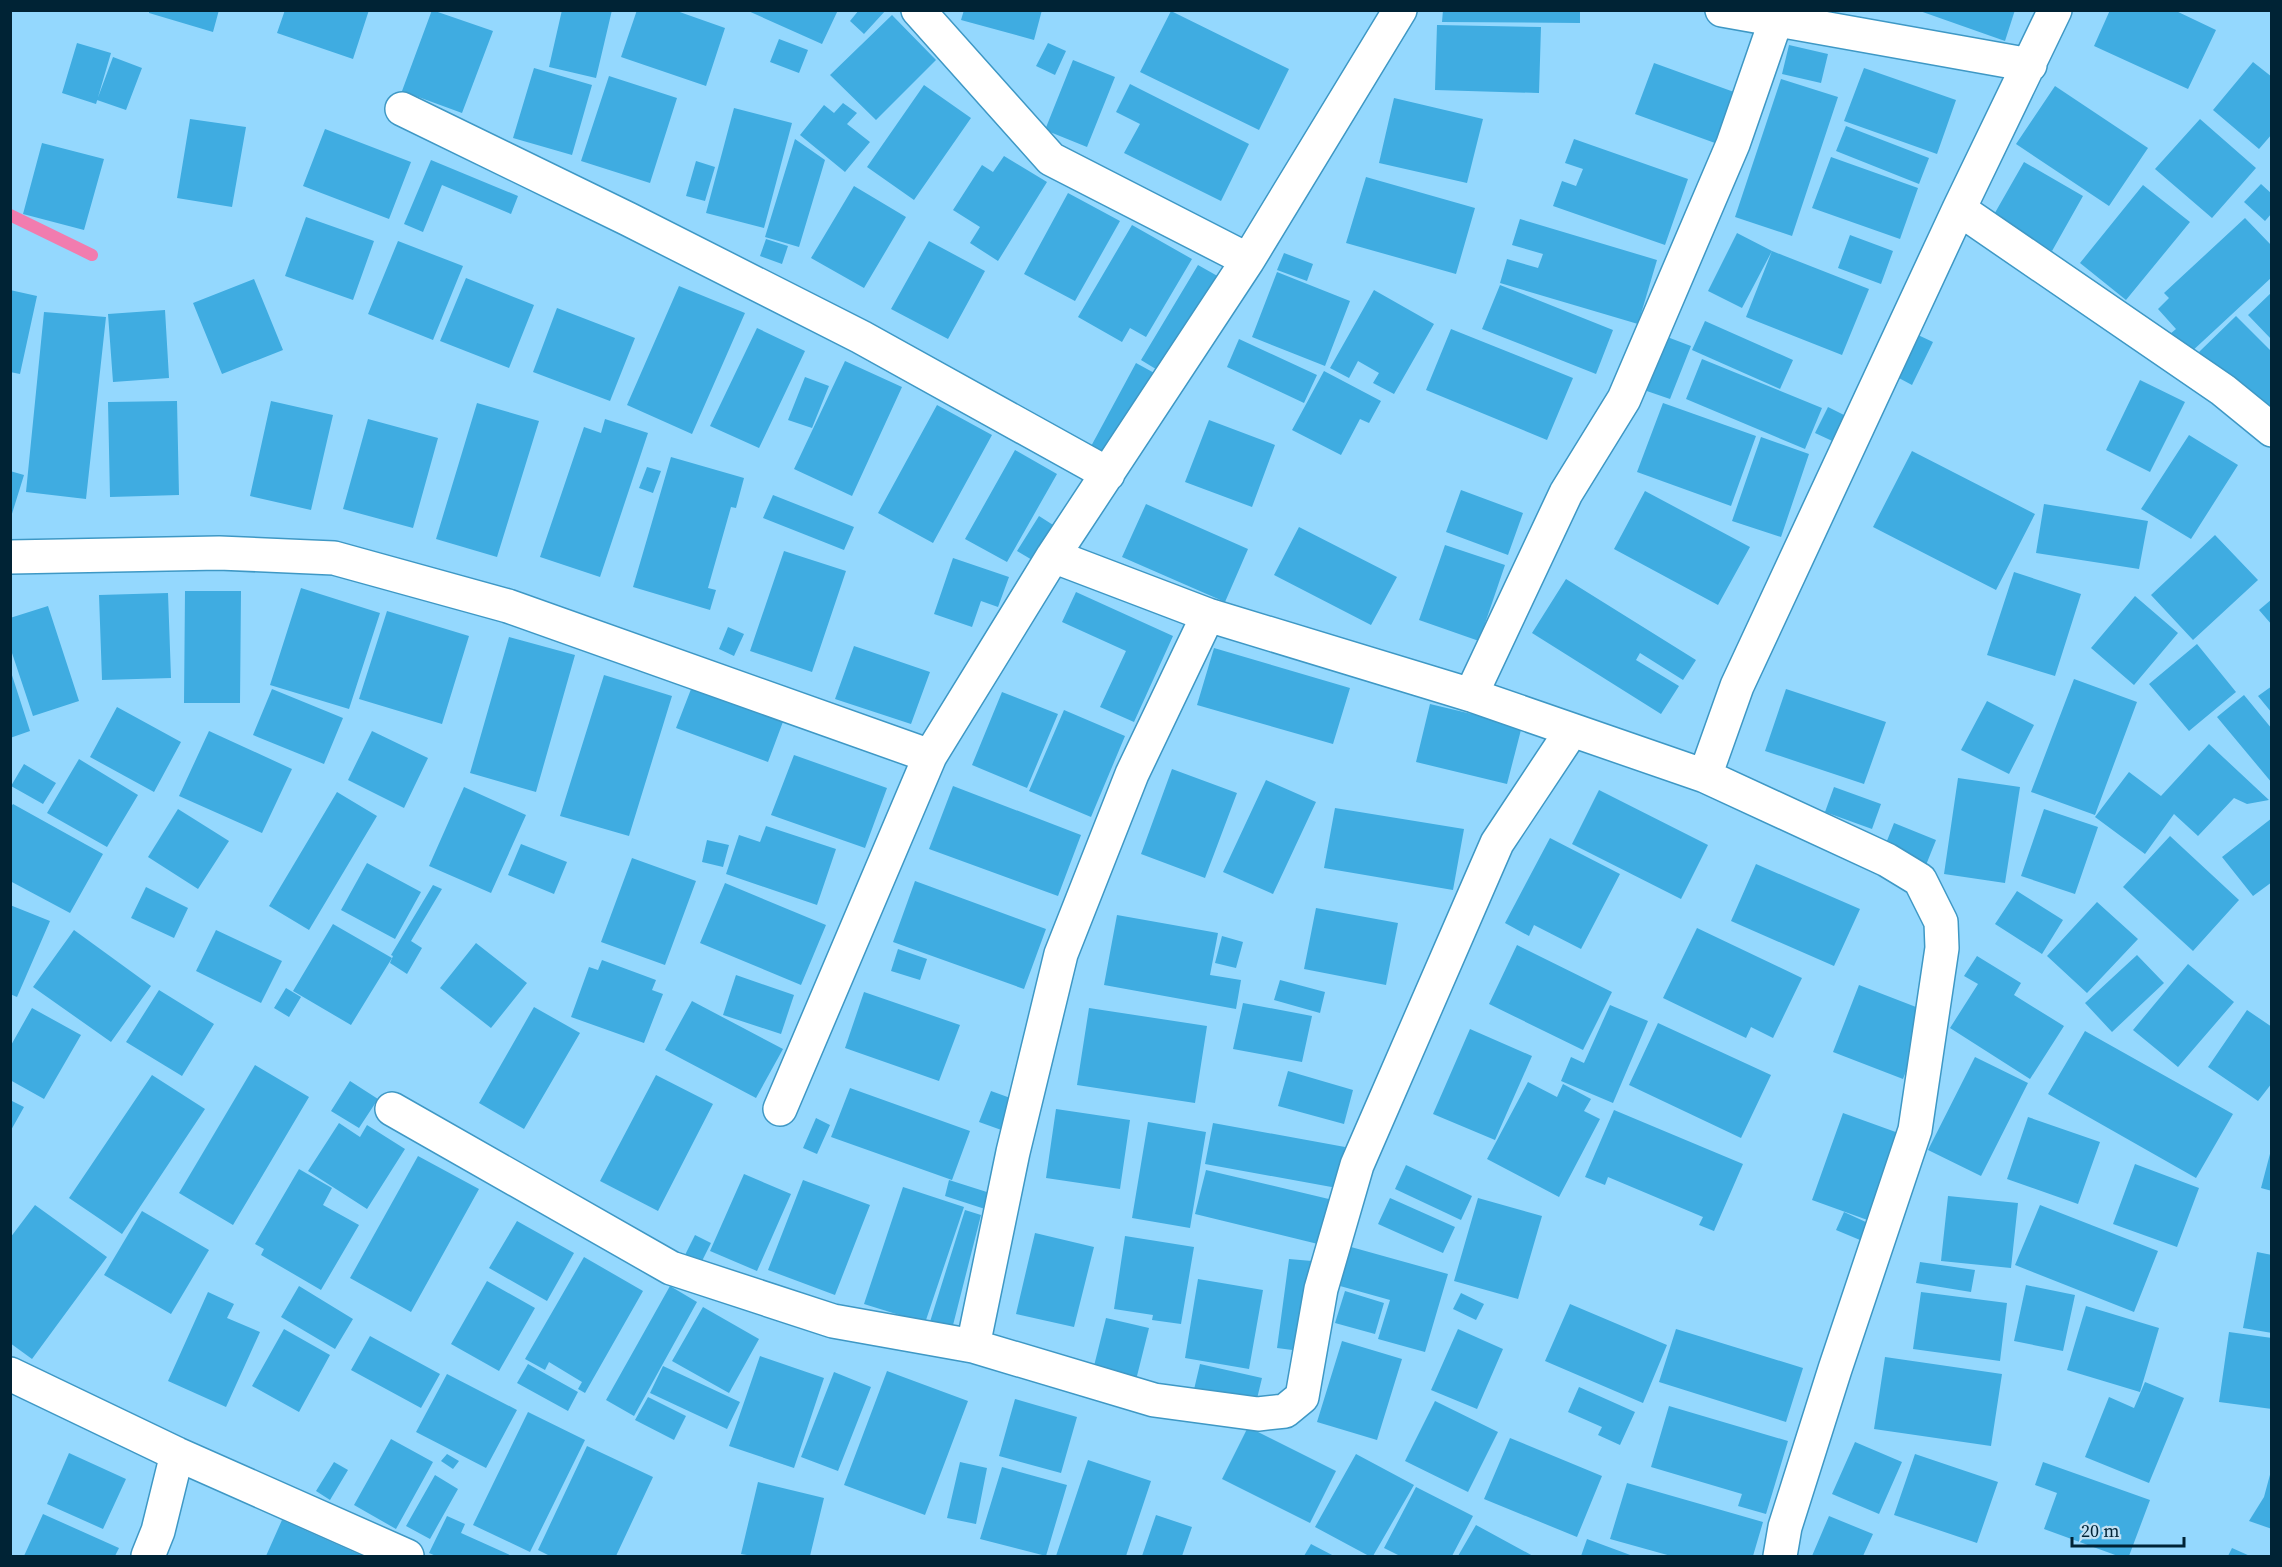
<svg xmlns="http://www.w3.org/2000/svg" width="2282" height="1567" viewBox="0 0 2282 1567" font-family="'Source Serif 4',serif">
  <rect width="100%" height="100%" fill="#94d8fe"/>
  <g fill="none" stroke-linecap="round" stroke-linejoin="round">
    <path stroke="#f17caf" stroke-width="12" d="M10 215 92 255"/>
  </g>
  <path fill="#3face1" d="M149 10H219L213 32 149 13Z
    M285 10H369L353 59 277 33Z
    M432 10 493 31 462 113 402 91Z
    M562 10H612L596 78 549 67Z
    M637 10H674L725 28 706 86 621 57Z
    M746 10H838L822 44Z
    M859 10H886L864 34 850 21Z
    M964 10H1042L1034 40 961 20Z
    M1443 10H1580V23L1442 22Z
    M1917 10H2015L2005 41Z
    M2110 10H2174L2216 30 2188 89 2094 46Z
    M1171 11 1289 69 1259 130 1140 72Z
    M892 15 936 60 876 120 830 75Z
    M1437 25 1541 27 1539 93 1435 90Z
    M779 39 808 50 799 73 770 62Z
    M77 43 111 53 96 104 62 93Z
    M1048 43 1066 51 1055 75 1036 66Z
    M1789 45 1828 54 1821 83 1782 74Z
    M113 57 142 68 126 110 97 100Z
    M1073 60 1115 77 1087 147 1045 130Z
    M2253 62 2272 77V134L2259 149 2213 110Z
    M1654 63 1734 92 1715 143 1635 114Z
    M534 68 592 85 572 155 513 138Z
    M1864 68 1956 100 1937 154 1844 121Z
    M609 76 677 98 650 183 581 161Z
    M1781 79 1838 97 1792 236 1735 217Z
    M1130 84 1249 144 1221 201 1124 153 1140 124 1116 112Z
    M924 85 971 118 914 200 867 167Z
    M2055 86 2148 148 2109 206 2016 144Z
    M1394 98 1483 119 1467 183 1379 163Z
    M843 103 857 113 847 124 870 142 845 172 800 135 824 105 834 113Z
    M734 108 792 123 764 228 706 213Z
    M190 119 246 127 232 207 177 198Z
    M2200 119 2256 168 2212 218 2155 169Z
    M1846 126 1929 158 1919 184 1836 151Z
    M325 129 411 162 389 219 303 186Z
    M795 139 825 160 799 247 765 237Z
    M1574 139 1688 179 1665 245 1553 206 1562 181 1576 186 1583 169 1565 163Z
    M42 143 104 159 84 230 23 214Z
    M1004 156 1047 182 998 261 970 243 980 227 953 210 982 165 993 172Z
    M1831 157 1918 188 1900 239 1812 208Z
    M431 160 518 196 511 214 442 185 423 232 404 224Z
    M696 161 715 167 705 201 686 196Z
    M2024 162 2083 196 2052 251 1992 218Z
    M1366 177 1475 208 1456 274 1346 243Z
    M2261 184 2272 194V213L2265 221 2244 202Z
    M2143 185 2190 222 2126 300 2080 263Z
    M854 186 906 217 864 288 811 258Z
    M1068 193 1120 221 1075 301 1024 274Z
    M306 217 374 241 353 300 285 276Z
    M2245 218 2272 246V277L2189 354 2170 334 2176 329 2158 309 2169 298 2164 293Z
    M1520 219 1657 260 1638 324 1500 283 1507 259 1538 268 1543 254 1512 245Z
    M1132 225 1192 259 1146 337 1130 328 1122 342 1078 317Z
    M1737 233 1772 251 1742 308 1708 291Z
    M1850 235 1893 251 1881 284 1838 268Z
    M766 239 788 246 782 264 760 256Z
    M398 241 463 266 433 340 368 314Z
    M929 241 985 271 948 339 891 309Z
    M1772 251 1869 289 1842 355 1746 317Z
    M1284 253 1313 264 1307 281 1277 270Z
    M1198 265 1221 278 1164 374 1141 360Z
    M1277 272 1350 301 1325 366 1252 337Z
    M466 278 534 305 509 368 440 341Z
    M254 279 283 350 222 374 193 303Z
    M1500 285 1613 330 1596 374 1482 329Z
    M679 286 745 313 692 434 627 405Z
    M10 290 37 296 20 374 10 372Z
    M1374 290 1434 324 1394 394 1373 383 1379 373 1358 361 1349 378 1330 368Z
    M2272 292V340L2248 315Z
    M557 308 635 338 610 401 533 372Z
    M165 310 169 378 113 382 108 314Z
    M44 312 106 317 86 499 26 492Z
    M2236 316 2272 352V424L2199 352Z
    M1705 321 1793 360 1780 389 1692 350Z
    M757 328 805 351 759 448 710 426Z
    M1451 329 1573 378 1547 440 1426 390Z
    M1662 335 1691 346 1670 399 1641 389Z
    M1918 335 1933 342 1912 385 1897 377Z
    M1239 339 1317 375 1304 403 1227 367Z
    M1702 359 1822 408 1805 449 1686 399Z
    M845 361 902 387 852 496 794 469Z
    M1136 363 1158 375 1112 462 1089 450Z
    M1324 371 1381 401 1369 423 1360 419 1341 455 1292 430Z
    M805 377 829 386 812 428 788 420Z
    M2140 380 2185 402 2150 472 2106 450Z
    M177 401 179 495 110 497 108 402Z
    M271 401 333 415 311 510 250 496Z
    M477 403 539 421 497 557 436 539Z
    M1663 403 1756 436 1731 506 1637 472Z
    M937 405 992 435 933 543 878 513Z
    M1828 407 1854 420 1841 445 1815 433Z
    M368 419 438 438 413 528 343 509Z
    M605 419 648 433 600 577 540 557 584 427 601 433Z
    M1209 420 1275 445 1252 507 1185 482Z
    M2189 435 2238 465 2191 539 2141 509Z
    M1761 437 1809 454 1781 537 1732 521Z
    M1015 450 1057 474 1007 562 965 539Z
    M1912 451 2035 514 1996 590 1873 527Z
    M671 457 744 478 736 508 731 507 708 588 716 590 710 610 633 587Z
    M647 467 661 471 653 493 639 488Z
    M10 471 24 475 11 517 10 516Z
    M1461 490 1523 513 1508 555 1446 532Z
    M1645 491 1750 547 1718 605 1614 549Z
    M773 495 854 527 844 550 763 518Z
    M1146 504 1248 549 1225 602 1122 557Z
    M2044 504 2148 521 2139 569 2036 553Z
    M1039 516 1061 530 1039 564 1017 551Z
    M1299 527 1397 577 1371 625 1274 575Z
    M2215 535 2258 580 2193 640 2151 595Z
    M1445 545 1505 565 1479 641 1419 620Z
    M784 551 846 571 812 672 750 651Z
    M953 558 1009 577 998 607 981 601 972 627 934 614Z
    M2014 572 2081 594 2055 676 1987 655Z
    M1566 579 1696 660 1683 680 1640 653 1636 660 1679 686 1661 714 1532 633Z
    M301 588 380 613 349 709 270 685Z
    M185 591H241L240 703H184Z
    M1076 592 1173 636 1134 722 1100 707 1126 651 1062 622Z
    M168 593 171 678 102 680 99 595Z
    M2135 596 2178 633 2134 685 2091 648Z
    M2272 599V625L2259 610Z
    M48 606 79 701 33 716 10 647V618Z
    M387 611 469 636 442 724 359 699Z
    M728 627 744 634 734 656 719 649Z
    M509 637 575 655 536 792 470 773Z
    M2197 644 2236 692 2189 731 2149 684Z
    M854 646 930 672 911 724 835 699Z
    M1214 648 1350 688 1333 744 1197 705Z
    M10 669 30 731 10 738Z
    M604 675 672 696 629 836 560 816Z
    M2074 679 2137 702 2095 815 2031 792Z
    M693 684 784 719 768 762 676 728Z
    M2272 686V713L2258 696Z
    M272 689 343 718 324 764 253 735Z
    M1786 689 1886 722 1864 784 1765 751Z
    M1002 692 1058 714 1027 788 972 765Z
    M2244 695 2272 729V783L2217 717Z
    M1987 701 2034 725 2009 774 1961 750Z
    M1430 704 1522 726 1507 784 1416 762Z
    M117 707 181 742 154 792 90 757Z
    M1064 710 1125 736 1091 817 1029 791Z
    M209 731 292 769 262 833 179 796Z
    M372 731 428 758 404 808 348 780Z
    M2209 744 2269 800 2247 804 2234 798 2198 836 2174 814 2145 854 2095 817 2129 772 2161 796Z
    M794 755 887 788 865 848 771 815Z
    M79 759 138 795 107 847 47 813Z
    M24 764 56 783 43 804 11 786Z
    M1172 769 1237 793 1205 878 1141 854Z
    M1958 778 2020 787 2005 883 1944 874Z
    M1266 780 1316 802 1273 894 1223 872Z
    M953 786 1081 835 1058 896 929 849Z
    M464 787 526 815 491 893 429 866Z
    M1834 787 1881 804 1872 829 1825 812Z
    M1599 790 1708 845 1681 899 1572 844Z
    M337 792 377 816 309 930 269 906Z
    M13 804 103 854 70 913 10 881V808Z
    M1335 808 1464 829 1453 890 1324 868Z
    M178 809 229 841 198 889 148 857Z
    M2044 809 2098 827 2075 894 2021 876Z
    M2272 818V882L2253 896 2222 857Z
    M1894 823 1936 840 1922 875 1883 851Z
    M766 826 836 849 817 905 726 874 739 835 760 842Z
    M2170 836 2239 900 2193 951 2123 887Z
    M1550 838 1620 874 1581 949 1534 925 1529 936 1505 923Z
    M707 840 729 845 723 867 702 862Z
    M521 844 567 862 554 894 508 875Z
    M632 858 696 881 665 965 601 942Z
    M367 863 421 892 395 939 341 910Z
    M1756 864 1860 909 1834 966 1731 921Z
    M915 881 1046 929 1024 989 893 942Z
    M725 883 826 925 801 985 700 943Z
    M433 885 442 889 411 941 422 948 407 974 390 963 393 956 391 955Z
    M146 887 188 908 174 938 131 918Z
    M2017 891 2063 920 2042 954 1995 924Z
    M2097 902 2138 939 2087 993 2047 956Z
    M10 905 50 921 17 997 10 994Z
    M1316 908 1398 923 1386 985 1304 969Z
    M1117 915 1218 933 1210 975 1241 980 1236 1009 1104 985Z
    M333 924 392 958 351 1025 293 991Z
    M1697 928 1802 978 1773 1038 1751 1027 1746 1038 1663 998Z
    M74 930 151 986 111 1042 33 987Z
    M216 930 282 961 261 1003 196 971Z
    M1222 936 1243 942 1236 968 1215 963Z
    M476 943 527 983 491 1028 440 988Z
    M1517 945 1612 992 1583 1050 1489 1004Z
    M898 949 927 959 920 980 891 971Z
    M2137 955 2164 983 2112 1032 2085 1003Z
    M1977 956 2021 983 2014 995 2064 1026 2030 1079 1950 1028 1978 984 1964 976Z
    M602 960 656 980 652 990 663 994 644 1043 571 1017 589 967 598 970Z
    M2188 964 2234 1002 2178 1067 2133 1030Z
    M736 975 794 995 781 1034 723 1015Z
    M1280 980 1325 992 1320 1013 1274 1000Z
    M1859 985 1929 1012 1903 1079 1833 1052Z
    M286 988 301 997 289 1017 274 1008Z
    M159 990 214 1024 182 1076 126 1042Z
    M864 992 960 1025 939 1081 845 1048Z
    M692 1001 783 1049 756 1098 665 1050Z
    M1243 1003 1312 1016 1302 1062 1233 1049Z
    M1610 1005 1648 1021 1613 1103 1561 1081 1571 1057 1584 1063Z
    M534 1007 580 1033 524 1129 479 1103Z
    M32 1008 81 1035 44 1099 10 1080V1047Z
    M1089 1008 1207 1026 1195 1103 1077 1085Z
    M2247 1010 2272 1027V1083L2258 1101 2208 1067Z
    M1658 1023 1771 1075 1741 1138 1629 1085Z
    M1470 1029 1532 1056 1495 1140 1433 1114Z
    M2085 1031 2233 1114 2196 1178 2048 1094Z
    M1975 1057 2028 1083 1981 1176 1928 1150Z
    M255 1065 309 1097 233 1225 179 1193Z
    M1288 1071 1353 1090 1344 1124 1278 1106Z
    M152 1075 205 1109 122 1234 69 1198Z
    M656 1075 713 1104 658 1211 600 1181Z
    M350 1081 378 1099 359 1128 331 1111Z
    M1528 1082 1557 1097 1563 1084 1591 1099 1584 1111 1600 1119 1559 1197 1487 1159Z
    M850 1088 970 1131 952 1180 831 1137Z
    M991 1091 1019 1101 1007 1132 979 1122Z
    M10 1100 24 1107 10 1132Z
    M1056 1109 1130 1120 1120 1189 1046 1178Z
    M1614 1110 1743 1164 1714 1231 1699 1225 1703 1217 1608 1177 1605 1185 1585 1177Z
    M1843 1113 1904 1135 1873 1222 1812 1200Z
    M2028 1117 2100 1142 2078 1204 2007 1179Z
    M816 1118 830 1125 817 1154 803 1148Z
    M1148 1122 1206 1132 1190 1228 1132 1218Z
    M339 1123 360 1137 367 1125 405 1149 367 1209 308 1171Z
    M1213 1123 1345 1147 1337 1188 1205 1164Z
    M2271 1150H2272V1191L2261 1188Z
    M418 1156 479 1189 411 1312 350 1278Z
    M2135 1164 2199 1188 2177 1247 2113 1224Z
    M1406 1165 1472 1196 1461 1220 1395 1189Z
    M299 1169 332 1188 323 1205 359 1225 321 1290 261 1255 264 1249 255 1244Z
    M1206 1170 1333 1200 1322 1245 1195 1214Z
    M744 1174 791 1194 757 1271 710 1251Z
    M803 1180 870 1205 835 1295 768 1270Z
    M949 1180 990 1193 985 1209 945 1196Z
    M903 1187 964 1207 925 1323 864 1304Z
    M1948 1196 2018 1203 2011 1268 1941 1261Z
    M1390 1198 1455 1227 1443 1253 1378 1224Z
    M1478 1198 1542 1216 1518 1299 1454 1281Z
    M35 1205 107 1257 32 1359 10 1343V1238Z
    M2040 1205 2158 1251 2134 1312 2015 1265Z
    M965 1210 981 1215 951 1333 929 1325Z
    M142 1211 209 1250 171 1314 104 1275Z
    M1844 1212 1868 1223 1860 1240 1836 1230Z
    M517 1221 574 1253 547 1301 489 1268Z
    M1035 1233 1094 1247 1074 1327 1016 1314Z
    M695 1235 711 1243 698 1269 682 1261Z
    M1125 1236 1194 1247 1181 1324 1152 1320 1153 1315 1114 1309Z
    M1351 1247 1448 1274 1425 1352 1378 1339 1390 1300 1340 1286Z
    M2257 1252 2272 1255V1333L2243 1328Z
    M584 1257 643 1291 585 1393 578 1389 582 1382 549 1362 545 1370 525 1359Z
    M1289 1259 1312 1261 1300 1351 1277 1348Z
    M1920 1262 1975 1270 1971 1292 1916 1283Z
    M1198 1279 1263 1290 1249 1369 1185 1358Z
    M487 1281 535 1308 499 1371 451 1344Z
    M2026 1285 2075 1295 2063 1351 2014 1341Z
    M299 1286 353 1319 335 1349 281 1317Z
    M670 1286 697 1302 634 1416 606 1400Z
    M1345 1291 1384 1303 1375 1334 1335 1323Z
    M208 1292 234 1304 227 1318 260 1332 226 1407 168 1381Z
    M1921 1292 2007 1303 2000 1361 1913 1349Z
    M1461 1293 1484 1304 1476 1320 1453 1309Z
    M1570 1304 1667 1345 1643 1403 1545 1361Z
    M2086 1306 2159 1328 2140 1392 2067 1370Z
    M703 1307 759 1339 729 1393 672 1361Z
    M1106 1318 1149 1328 1135 1384 1092 1374Z
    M284 1329 330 1355 299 1412 252 1386Z
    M1458 1329 1503 1349 1477 1409 1431 1390Z
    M1676 1329 1803 1368 1786 1422 1659 1382Z
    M2229 1332 2272 1338V1409L2219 1402Z
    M370 1336 440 1374 421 1408 351 1370Z
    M1342 1341 1402 1359 1377 1440 1317 1422Z
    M760 1356 824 1378 794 1468 729 1446Z
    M1885 1357 2002 1374 1991 1446 1874 1429Z
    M528 1364 578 1392 568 1411 517 1383Z
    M1200 1364 1262 1378 1254 1411 1192 1398Z
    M663 1366 740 1402 727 1429 650 1393Z
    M887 1371 968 1401 925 1515 844 1485Z
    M834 1372 871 1387 838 1471 801 1457Z
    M447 1374 517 1410 486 1468 416 1432Z
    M2145 1382 2184 1398 2149 1483 2085 1457 2109 1397 2134 1408Z
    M1579 1387 1635 1412 1620 1445 1598 1435 1602 1427 1568 1412Z
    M648 1397 686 1416 674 1440 635 1420Z
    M1015 1399 1077 1417 1061 1473 999 1456Z
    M1435 1401 1498 1432 1468 1492 1405 1461Z
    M1669 1406 1788 1441 1766 1514 1738 1506 1742 1494 1651 1467Z
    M528 1412 585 1440 530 1552 473 1525Z
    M1248 1427 1336 1471 1310 1523 1222 1479Z
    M1510 1438 1602 1476 1577 1537 1484 1499Z
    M391 1439 433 1462 396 1529 354 1505Z
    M1855 1442 1902 1462 1879 1514 1832 1494Z
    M587 1446 653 1477 616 1556H550L538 1550Z
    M69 1453 126 1479 103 1529 47 1504Z
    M447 1454 459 1461 453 1469 441 1461Z
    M1356 1454 1414 1485 1373 1556H1369L1315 1527Z
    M1915 1454 1998 1482 1977 1543 1894 1515Z
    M1088 1460 1151 1481 1126 1556H1056Z
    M334 1462 348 1470 330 1500 316 1491Z
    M960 1462 987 1468 976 1524 947 1518Z
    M2043 1462 2150 1500 2129 1556H2118L2044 1529 2057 1493 2035 1485Z
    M1002 1467 1067 1485 1046 1556 980 1539Z
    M2271 1471H2272V1529L2249 1521 2264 1497Z
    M435 1475 458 1489 430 1539 406 1526Z
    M758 1482 824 1498 810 1556H753L741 1554Z
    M1627 1483 1763 1522 1753 1556H1671L1610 1539Z
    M1416 1487 1473 1516 1452 1556H1400L1384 1548Z
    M43 1514 119 1548 115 1556H24Z
    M1156 1515 1192 1527 1182 1556H1142Z
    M447 1516 465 1524 461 1533 512 1556H436L429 1553Z
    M1829 1516 1873 1534 1863 1556H1812Z
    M282 1520 363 1556H266Z
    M1476 1525 1533 1556H1458Z
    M1587 1539 1633 1556H1581Z
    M1311 1544 1334 1556H1304Z
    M2232 1548 2250 1556H2228Z"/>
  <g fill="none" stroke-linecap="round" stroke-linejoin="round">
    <defs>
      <path id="minor" d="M918 10 1051 159 1248 260
        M1722 10 2030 65
        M402 109 628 219 861 337 1108 474
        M1959 209 2223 390 2272 430
        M1053 556 1208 615 1471 695 1705 776 1887 860 1920 880 1941 922 1942 948 1915 1130 1835 1369 1785 1527 1780 1556
        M10 557 219 553 334 558 508 606 930 756
        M1471 695 1566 493 1624 399 1733 144 1776 20
        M1705 776 1737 686 1959 209 2055 10
        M392 1109 671 1268 833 1321 973 1346 1154 1400 1258 1414 1285 1411 1302 1397 1321 1289 1357 1165 1497 843 1572 730
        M780 1109 930 756 1053 556 1248 260 1400 10
        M973 1346 1013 1152 1061 954 1132 774 1208 615
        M10 1374 177 1454 407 1556
        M148 1556 158 1531 177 1454"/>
    </defs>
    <use href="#minor" stroke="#3e98c5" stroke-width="36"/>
    <use href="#minor" stroke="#fff" stroke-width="33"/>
  </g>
  <rect width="2282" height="1567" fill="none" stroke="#002335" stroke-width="24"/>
  <path d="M2072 1537v9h112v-9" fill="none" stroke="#002335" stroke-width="3"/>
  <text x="2081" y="1537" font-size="18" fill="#002335" stroke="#c0e0f3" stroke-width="4.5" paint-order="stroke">20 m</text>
</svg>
